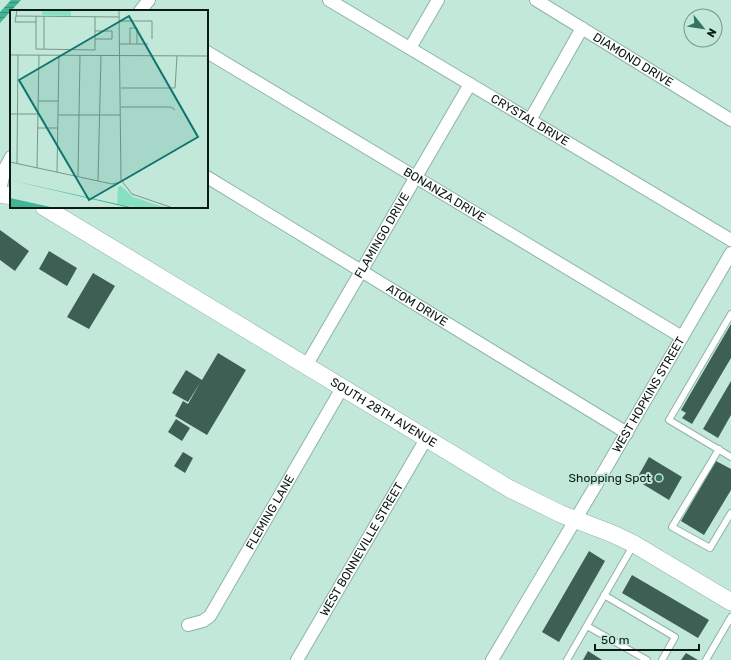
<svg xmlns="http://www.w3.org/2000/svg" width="731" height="660" viewBox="0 0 731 660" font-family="Rubik,sans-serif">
  <defs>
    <pattern id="water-rules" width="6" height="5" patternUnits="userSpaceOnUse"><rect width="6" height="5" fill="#41b595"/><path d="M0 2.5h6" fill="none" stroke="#359278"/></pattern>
  </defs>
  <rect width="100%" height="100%" fill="#c2e8da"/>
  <path fill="url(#water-rules)" d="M11 0H21L0 23V12Z"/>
  <path fill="#3d5f54" d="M0 230 29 251 15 271 0 260Z
    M49 251 77 268 67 286 39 269Z
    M93 273 115 286 89 329 67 317Z
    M731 324V358L692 424 682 418 686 413 681 410Z
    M218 353 246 370 207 435 175 416 183 401 188 404 200 383 188 402 172 393 186 370 202 380Z
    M731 381V415L718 438 703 429Z
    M176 419 190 428 182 441 168 432Z
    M183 452 193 458 185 473 174 466Z
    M649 457 682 477 669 500 636 480Z
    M716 461 731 469V490L704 535 681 521Z
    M589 551 605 561 559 642 542 632Z
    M632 575 709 620 698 638 622 593Z
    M588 651 602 660H583Z
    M686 653 698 660H681Z"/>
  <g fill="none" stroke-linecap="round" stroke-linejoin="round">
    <defs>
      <path id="lane" d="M731 314 669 420 731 457
        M719 449 672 527 710 548 731 513
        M604 595 675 637 662 660
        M587 626 647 660
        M567 660 634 544
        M706 660 731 617"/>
      <g id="street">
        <path id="s1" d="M329 0 731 240"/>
        <path id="s2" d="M536 0 731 120"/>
        <path d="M140 11 149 0"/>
        <path d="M410 48 438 0"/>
        <path id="s3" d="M207 52 682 337"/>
        <path d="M530 120 582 28"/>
        <path id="s4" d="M207 177 627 433"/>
        <path d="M0 190 5 168 11 157"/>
        <path id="s5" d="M306 366 470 84"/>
        <path id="s6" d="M188 625 203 621 210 616 342 388"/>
        <path id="s7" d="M297 660 426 439"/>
        <path id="s8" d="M492 660 596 485 731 253"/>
      </g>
      <g id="secondary">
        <path d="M0 194 11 196"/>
        <path id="s9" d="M44 207 510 489 561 514 613 534 634 544 731 602"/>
      </g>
    </defs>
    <use href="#lane" stroke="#8fb4a7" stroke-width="8"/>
    <use href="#street" stroke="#8fb4a7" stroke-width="14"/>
    <use href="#secondary" stroke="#8fb4a7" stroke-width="18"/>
    <use href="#lane" stroke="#fff" stroke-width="6"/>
    <use href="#street" stroke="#fff" stroke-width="12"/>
    <use href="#secondary" stroke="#fff" stroke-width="17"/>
  </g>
  <circle fill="#357461" stroke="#c2e8da" stroke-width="1.5" cx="659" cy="478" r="4"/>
  <g text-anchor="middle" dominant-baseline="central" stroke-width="4" stroke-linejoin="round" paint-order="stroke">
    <g font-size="12" fill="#0b1a15" stroke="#c2e8da">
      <text stroke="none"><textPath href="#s2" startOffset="114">DIAMOND DRIVE</textPath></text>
      <text stroke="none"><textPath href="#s1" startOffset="234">CRYSTAL DRIVE</textPath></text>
      <text stroke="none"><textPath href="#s3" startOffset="277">BONANZA DRIVE</textPath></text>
      <text stroke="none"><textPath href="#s5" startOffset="151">FLAMINGO DRIVE</textPath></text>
      <text stroke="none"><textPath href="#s4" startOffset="246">ATOM DRIVE</textPath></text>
      <text stroke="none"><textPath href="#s8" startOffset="308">WEST HOPKINS STREET</textPath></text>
      <text stroke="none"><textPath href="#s9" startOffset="397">SOUTH 28TH AVENUE</textPath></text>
      <text stroke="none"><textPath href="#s6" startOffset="144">FLEMING LANE</textPath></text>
      <text stroke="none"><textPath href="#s7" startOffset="128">WEST BONNEVILLE STREET</textPath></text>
    </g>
    <g font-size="12" fill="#0b1a15" stroke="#c2e8da" text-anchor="end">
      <text x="651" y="478">Shopping Spot</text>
    </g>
  </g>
  <g transform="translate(10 10)">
    <rect width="198" height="198" fill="#c2e8da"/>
    <path d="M32 0H61V6L32 5ZM111 176 123 187 156 198H132L107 194 108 177Z" fill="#86e1c4"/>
    <path d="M0 170 121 197 132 198H120ZM0 188 45 198H0Z" fill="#41b595"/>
    <path fill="none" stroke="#79968b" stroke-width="1" d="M7 0 5 12H26M109 0 111 170 122 184 163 198M6 6 109 7M26 6V39L85 40V7M109 11H142V29M85 29H102V21H85M109 34H138M120 34V18H127V34M34 39V6M0 45 198 46M111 78H165L167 46M28 91H48M111 97H161L165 100M0 104H28M48 105H110M28 118H48M0 152 102 174 111 172M7 154 8 45M27 158 29 45M47 162 49 45M68 166 70 45M88 171 91 45"/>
    <path fill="#0f766e" fill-opacity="0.15" stroke="#0f766e" stroke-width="2" d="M119 6 188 127 79 190 9 70Z"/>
    <rect width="198" height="198" fill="none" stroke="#0b1a15" stroke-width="2"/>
  </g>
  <g transform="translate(703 28) rotate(120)"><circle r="19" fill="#c2e8da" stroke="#79968b"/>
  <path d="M0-3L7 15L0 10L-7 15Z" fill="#357461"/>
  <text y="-6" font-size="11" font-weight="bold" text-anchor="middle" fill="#0b1a15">N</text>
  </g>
  <path d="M595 644v6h104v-6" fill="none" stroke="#0b1a15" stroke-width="2"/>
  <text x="601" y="644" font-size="12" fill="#0b1a15" stroke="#c2e8da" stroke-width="3" paint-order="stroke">50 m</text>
</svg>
